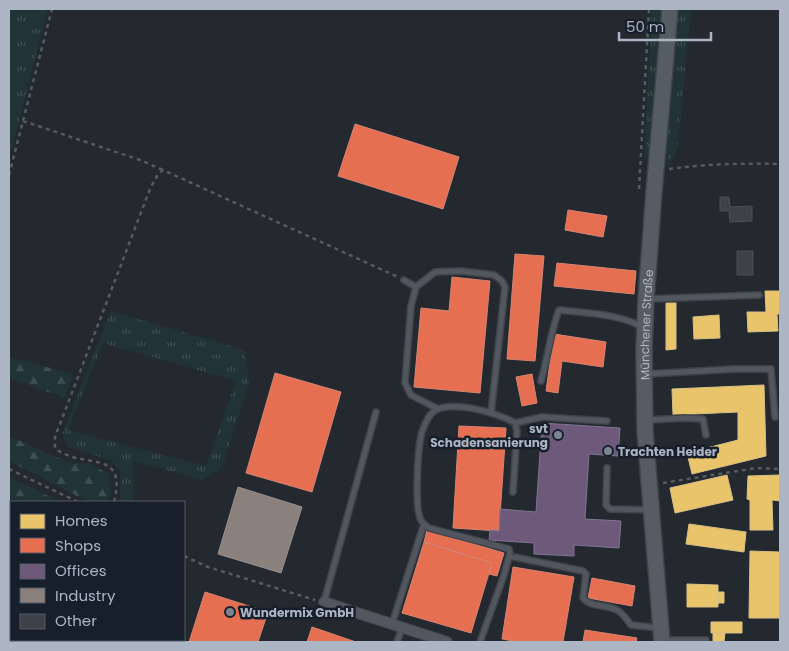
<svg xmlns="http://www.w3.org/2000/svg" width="789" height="651" viewBox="0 0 789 651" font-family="Poppins,sans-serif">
  <defs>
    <pattern id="grass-tufts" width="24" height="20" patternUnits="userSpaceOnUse" patternTransform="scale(1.25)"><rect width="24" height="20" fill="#213336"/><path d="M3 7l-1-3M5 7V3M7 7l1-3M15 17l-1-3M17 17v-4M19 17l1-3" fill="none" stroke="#3f4e51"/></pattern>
    <pattern id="forest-firs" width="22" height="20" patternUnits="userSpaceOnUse" patternTransform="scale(1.25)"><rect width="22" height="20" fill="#213336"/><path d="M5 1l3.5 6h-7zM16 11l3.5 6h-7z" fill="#3f4e51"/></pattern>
  </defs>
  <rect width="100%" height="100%" fill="#242930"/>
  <path fill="url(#grass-tufts)" fill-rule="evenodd" d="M9 9H48L9 160Z
    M652 9H662L648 158 644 159Z
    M679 9H691L678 146 670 166H668L666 147Z
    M111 311 245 350 249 382 222 468 203 480 133 461 134 502H120V471L110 460 68 447 63 438V432ZM103 343 236 381 206 466 68 430Z"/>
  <path fill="url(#forest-firs)" d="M9 357 73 374 65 398 9 378Z
    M9 436 68 462 89 463 109 474 111 495 105 502 85 500 9 461Z
    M9 477 61 502 9 503Z"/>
  <path fill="#e9c46a" stroke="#d6c085" d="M765 291H780V314H777L778 331 748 332 747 312H766Z
    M666 303H676V349L666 350Z
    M719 315 720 338 694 339 693 317Z
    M764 385 766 456 692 474 687 453 738 440V412L673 415 672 389Z
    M727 475 733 500 675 513 670 488Z
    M780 475V501L772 500 773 530H750V500L747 499 748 476Z
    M689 524 746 532 744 552 686 544Z
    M750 551 780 552V618H749Z
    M687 584 718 585V607H687Z
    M718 592H724V603H718Z
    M711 622H742V633H711Z
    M713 633H725L724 642H713Z"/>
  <path fill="#e76f51" stroke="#d58474" d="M355 124 459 157 443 209 338 176Z
    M568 210 607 216 603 237 565 230Z
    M515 254 544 256 535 361 507 359Z
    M557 263 636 271 634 294 554 286Z
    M452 277 490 281 480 393 414 387 421 308 449 311Z
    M554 334 606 342 603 367 562 361 558 393 546 391Z
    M275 373 341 392 312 492 246 473Z
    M532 374 537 403 522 406 516 377Z
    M459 426 506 428 499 531 453 528Z
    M427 530 504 553 497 576 489 574 492 563 424 542Z
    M424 542 492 563 471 633 402 613Z
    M513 567 574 577 563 642H519L502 639Z
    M592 578 635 586 632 606 588 598Z
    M205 592 268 612 258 642H189Z
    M312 627 356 642H307Z
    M585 630 637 638 636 642H583Z"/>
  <path fill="#6d597a" stroke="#807590" d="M542 423 620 428 618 456 589 454 585 519 621 521 619 548 574 545V556L534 554V543L489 540 490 530 499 531 500 509 536 512Z"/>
  <path fill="#8a817c" stroke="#949192" d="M238 487 302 507 281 573 218 554Z"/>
  <path fill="#3d4249" stroke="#4b5059" d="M720 197H729L730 207 752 206V221L730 222 729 211H720Z
    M737 251H753V275H737Z"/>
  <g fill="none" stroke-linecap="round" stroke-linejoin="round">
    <defs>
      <path id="lane" d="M404 280 416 287
        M647 299 759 295
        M647 374 734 369H771L775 417
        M541 381C548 357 550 333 559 310 584 313 621 314 642 327
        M438 409 411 395 405 383 411 306 416 287 435 272 461 271 494 275 502 281 505 287 491 413
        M648 420 684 418 703 419 706 435
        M515 423 542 417 607 421
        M607 468 606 505 610 509 651 510
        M509 556 583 571 586 574 583 598C591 608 607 604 617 610 623 613 627 620 631 625L660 628
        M324 602 376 412
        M392 624 424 524
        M665 640H706
        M397 642 402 628
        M480 642 504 575 510 553 509 549 429 528C427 526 422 523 421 520 414 508 418 445 422 432 424 426 428 418 431 414 445 397 499 413 515 423L517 431 513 492"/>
      <path id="street" d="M324 602 447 642"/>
      <g id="secondary">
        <path id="s1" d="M662 642 645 431 644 350 646 299 654 192 670 9"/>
      </g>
    </defs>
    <use href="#lane" stroke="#40444a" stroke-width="8"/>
    <use href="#street" stroke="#40444a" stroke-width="12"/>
    <use href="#secondary" stroke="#40444a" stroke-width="18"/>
    <path stroke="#555b61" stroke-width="2.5" stroke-dasharray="4 4" stroke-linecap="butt" d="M23 121 140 160 163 170
      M669 169C706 164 744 163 780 164
      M9 175 52 9
      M639 189 649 9
      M9 469 78 502
      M663 483 756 468 780 469
      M114 502C128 446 82 471 55 448V437L150 189 158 174 163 170 398 277
      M184 556 208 567 315 600"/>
    <use href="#lane" stroke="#52575f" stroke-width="5"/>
    <use href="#street" stroke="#52575f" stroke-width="10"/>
    <use href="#secondary" stroke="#565c64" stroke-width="15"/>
  </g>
  <g fill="#7c8490" stroke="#171f2a" stroke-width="2">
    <circle cx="558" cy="435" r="5"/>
    <circle cx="608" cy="451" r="5"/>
    <circle cx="230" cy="612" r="5"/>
  </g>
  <g text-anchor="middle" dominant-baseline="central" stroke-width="5" stroke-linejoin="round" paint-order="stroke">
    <g font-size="12" fill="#abb5c4" stroke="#171f2a">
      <text stroke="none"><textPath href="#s1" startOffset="318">Münchener Straße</textPath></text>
    </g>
    <g font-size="12" font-weight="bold" fill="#abb5c4" stroke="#171f2a" text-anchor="start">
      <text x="548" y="428" text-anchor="end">svt<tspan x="548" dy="14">Schadensanierung</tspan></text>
      <text x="618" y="451">Trachten Heider</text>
      <text x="240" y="612">Wundermix GmbH</text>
    </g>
  </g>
  <rect width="789" height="651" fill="none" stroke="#abb5c4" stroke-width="20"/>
  <rect x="10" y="501" width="175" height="140" fill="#171f2a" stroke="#525b68"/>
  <rect x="20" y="514" width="25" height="15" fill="#e9c46a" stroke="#525b68"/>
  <text x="55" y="526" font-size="15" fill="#abb5c4">Homes</text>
  <rect x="20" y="538" width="25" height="15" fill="#e76f51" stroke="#525b68"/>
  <text x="55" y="551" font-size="15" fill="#abb5c4">Shops</text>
  <rect x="20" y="564" width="25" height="15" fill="#6d597a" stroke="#525b68"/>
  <text x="55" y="576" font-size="15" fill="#abb5c4">Offices</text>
  <rect x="20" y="588" width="25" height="15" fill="#8a817c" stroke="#525b68"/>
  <text x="55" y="601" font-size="15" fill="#abb5c4">Industry</text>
  <rect x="20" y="614" width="25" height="15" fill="#3d4249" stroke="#525b68"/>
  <text x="55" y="626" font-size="15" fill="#abb5c4">Other</text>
  <path d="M619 32v8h92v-8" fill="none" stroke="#abb5c4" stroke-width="2.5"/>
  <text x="626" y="32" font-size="15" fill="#abb5c4" stroke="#171f2a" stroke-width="4" paint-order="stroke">50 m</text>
</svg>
